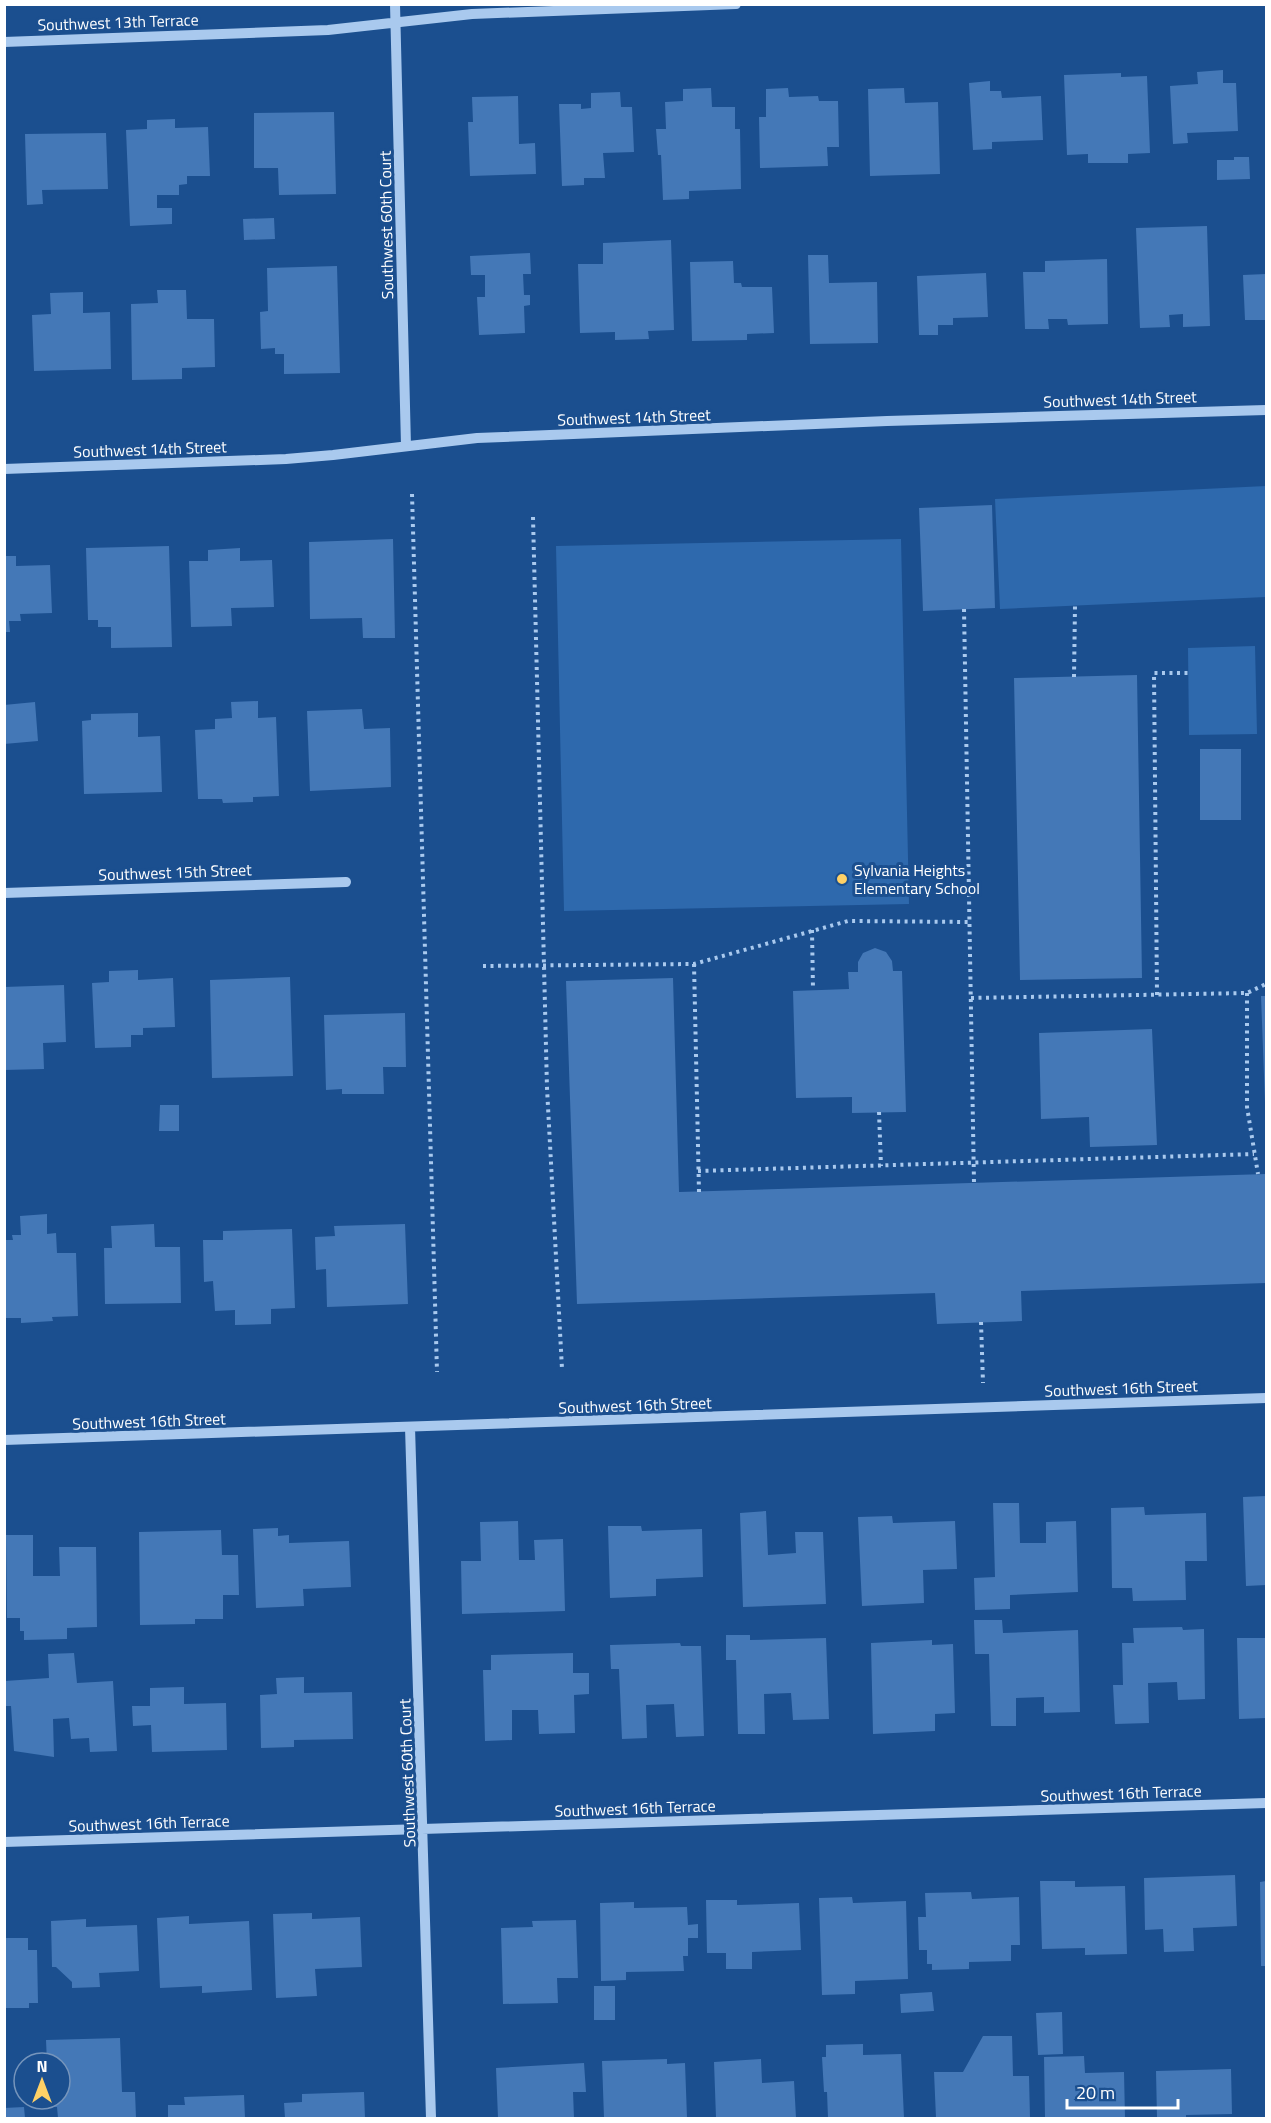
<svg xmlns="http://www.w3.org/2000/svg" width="1271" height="2123" viewBox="0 0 1271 2123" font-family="'Titillium Web',sans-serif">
  <rect width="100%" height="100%" fill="#1b4f8f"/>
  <path fill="#2e69ad" d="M1266 486V597L1000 609 995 499Z
    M901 539 909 904 564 911 556 546Z
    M1255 646 1257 734 1189 735 1188 648Z"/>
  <path fill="#4478b7" d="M1223 70V83H1236L1238 131 1187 133 1188 143 1173 144 1170 86 1198 84 1197 72Z
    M1121 73V77L1147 76 1150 153 1128 154V163H1088V154L1067 155 1064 75Z
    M990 81V91H1001L1002 98 1041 96 1043 140 992 142V149L973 150 969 83Z
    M711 88 712 107H735V129H740L741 189 689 191V199L663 200 661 155H658L656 129H666L665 102 683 101V89Z
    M788 88 789 97 818 96 819 101H838L839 147H827L828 166 760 168 759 117H766V89Z
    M904 88 905 103 938 102 940 174 870 176 868 89Z
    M620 92 621 107H632L634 152 603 153 605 178H584V185L562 186 559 104H581V109L591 108V93Z
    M518 96 519 144 535 143 536 174 470 176 468 122H473L472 97Z
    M334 112 336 194 279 195 278 168H254V113Z
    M175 119V128L208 127 210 176H187V184L179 185V195H157V208H172V224L130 226 126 130 147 129V120Z
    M106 133 108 189 42 190 43 204 27 205 25 134Z
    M1234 157H1249L1250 179 1217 180V160H1234Z
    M274 218 275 239 244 240 243 219Z
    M1207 226 1210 326 1183 327V314L1169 315 1170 327 1140 328 1136 228Z
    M671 240 674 330 648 331 649 339 615 340V332L580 333 578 264H603V243Z
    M530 253 531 274H523L524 295H530V305L524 306 525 333 479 335 477 297H485V275H471L470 256Z
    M808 255H828L829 283 877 282 878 343 810 344Z
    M1107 259 1108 324 1068 325 1067 319H1048L1049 329H1025L1023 272H1045V261Z
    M733 261 734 283H741L742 287H772L774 333 747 334V340L692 341 690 262Z
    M337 266 340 373 284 374V354H275V348L261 349 260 312 268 311 267 268Z
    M986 273 988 317 953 318V325H938V335H919L917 276Z
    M1266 274 1265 320H1245L1243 275Z
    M157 290H186L187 319H214L215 367 182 368V379L132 380 131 304 158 303Z
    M83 292V313L110 312 111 369 34 371 32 315 51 314 50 293Z
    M992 505 995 608 923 611 919 508Z
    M393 539 395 638H363L362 618 310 619 309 542Z
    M169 546 172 647 111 648V627H98V620H88L86 548Z
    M240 548V561L272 560 274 607 231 608 232 626 191 627 189 561H208V550Z
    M4 556H16V566L50 565 52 613 20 614 21 621H9L10 632H4Z
    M1137 675 1142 978 1020 980 1014 678Z
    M258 701V718L276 717 279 796 253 797V802L223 803 222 799H198L195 730 215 729V719L232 718 231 702Z
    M35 702 38 741 4 744V705Z
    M362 709 364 729 390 728 391 787 310 791 307 711Z
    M138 713V737L160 736 162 792 84 794 82 721 91 720V714Z
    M1200 749H1241V820H1200Z
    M875 948 886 952 892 961 893 971H902L906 1112 852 1113V1097L796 1098 793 991 849 989 848 972H858V962L863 953Z
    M138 970V980L173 978 175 1027 143 1028V1035H131V1047L95 1048 92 983 109 982V971Z
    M290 977 293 1076 212 1078 210 980Z
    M673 978 679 1192 1266 1174V1283L1021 1291 1022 1321 937 1324 935 1293 577 1304 566 981Z
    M64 985 66 1042 43 1043 44 1069 4 1070V987Z
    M1261 996H1266V1102H1265Z
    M405 1013 406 1067H383L384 1094H342V1089L326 1090 324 1015Z
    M1152 1029 1157 1145 1090 1147 1089 1117 1041 1119 1039 1033Z
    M160 1105H179V1131H159Z
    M47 1214V1234L56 1233 57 1253H76L78 1316 52 1317 53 1321 21 1323V1318H5V1240H13L12 1235H21L20 1216Z
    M154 1224 155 1247H180L181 1303 105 1304 104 1248H112L111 1226Z
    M405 1224 408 1304 327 1307 326 1269 316 1270 315 1237 335 1236 334 1226Z
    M292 1229 295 1308 271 1309V1324L235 1325V1310L215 1311 213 1281 204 1282 203 1240H223V1231Z
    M1266 1496V1585L1246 1586 1243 1497Z
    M993 1503H1019L1020 1543H1046V1522L1076 1521 1078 1592 1010 1595V1609L975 1610 974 1578 995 1577Z
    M1144 1507 1145 1515 1206 1513 1207 1561H1185L1186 1600 1133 1601 1132 1588H1112L1111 1508Z
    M766 1511 768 1555 796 1553 795 1532H823L826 1604 743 1607 740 1513Z
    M892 1516 893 1523 955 1521 957 1569 923 1570 924 1603 862 1606 858 1517Z
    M518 1521 519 1560H535L534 1540 563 1539 565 1611 462 1614 461 1561H481L480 1522Z
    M608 1526H641L642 1531 702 1529 703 1577 656 1579V1596L610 1598Z
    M278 1528V1536L289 1535V1543L349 1541 351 1587 303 1589 304 1606 256 1608 253 1529Z
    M221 1530 222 1555H238L239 1595H223V1619H195V1624L140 1625 139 1532Z
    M6 1535H33V1576H60L59 1547H96L97 1627 67 1628V1639L24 1640V1631H20V1618H7Z
    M974 1620H1002L1003 1633 1078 1630 1080 1712 1044 1713V1697L1016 1698V1726H991L989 1654H975Z
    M1182 1627 1183 1630 1204 1629 1205 1699 1178 1700 1177 1682 1148 1683 1149 1723 1115 1724 1113 1685H1123L1122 1643H1134L1133 1628Z
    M726 1635H750V1640L826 1638 829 1719 793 1720 791 1693 764 1694 765 1734H738L736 1660H726Z
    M1237 1638H1266V1718L1239 1719Z
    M932 1640V1645L953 1644 955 1713 935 1714V1731L873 1734 871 1643Z
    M680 1643 681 1646H701L704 1736 676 1737 674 1704 646 1705 647 1738 622 1739 619 1669H611L610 1645Z
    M74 1653 77 1683 113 1681 117 1751 90 1752 89 1738 71 1739 69 1718 53 1719 54 1757 14 1751 11 1706H6L5 1681 49 1678 48 1654Z
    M573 1653V1673H589V1694L574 1695 575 1733 539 1734 538 1710H512V1740L485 1741 483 1670H491V1655Z
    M304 1677V1693L352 1692 353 1739 294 1740V1747L261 1748 260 1695 277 1694 276 1678Z
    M184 1687V1704L226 1703 227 1750 152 1752 151 1725 133 1726 132 1706H150V1688Z
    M1235 1875 1237 1926 1193 1928 1194 1951 1164 1952 1163 1929 1145 1930 1144 1878Z
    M1040 1881H1075V1887L1125 1886 1127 1954 1085 1955V1948L1042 1949Z
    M1266 1881V1966H1261L1260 1882Z
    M971 1892 972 1899 1019 1897 1020 1945H1011V1961L969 1962V1969L932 1970V1964H927V1950H919L918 1917H926L925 1893Z
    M852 1897 853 1903 906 1901 908 1979 855 1981V1994L822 1995 819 1898Z
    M706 1900H737V1905L799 1903 801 1950 752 1952V1969H726V1953H707Z
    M634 1902V1908L687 1907 688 1925 698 1924V1938H688V1956H683L684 1971 626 1972V1980L601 1981 600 1903Z
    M312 1913V1919L360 1917 362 1967 315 1969 317 1996 276 1998 273 1914Z
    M189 1916V1924L249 1921 252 1990 202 1993V1986L160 1988 157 1918Z
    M86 1919V1927L137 1925 139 1971 99 1973 100 1987 72 1988V1982L56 1967H52L51 1921Z
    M576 1920 578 1978H557L558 2003 503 2004 501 1928 533 1927 532 1921Z
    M4 1938H28V1950H37L38 2003H29V2008H4Z
    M594 1986H615V2020H594Z
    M932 1992 934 2011 901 2013 900 1994Z
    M1062 2012 1063 2054 1038 2055 1036 2013Z
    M983 2036H1012L1013 2076H1029L1030 2118H936L934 2072H963Z
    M120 2038 122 2092H135L136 2118H58L57 2107H48V2099H60V2063H47L46 2040Z
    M863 2044V2055L901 2054 904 2118H828L827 2092H824L822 2057H826V2045Z
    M1084 2056 1085 2073 1124 2072 1125 2118H1045L1044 2057Z
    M667 2059V2064L685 2063 687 2118H604L602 2061Z
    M761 2059 762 2083 794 2081 796 2118H716L714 2062Z
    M584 2063 586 2092H573L574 2118H498L496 2068Z
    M1231 2069 1232 2114 1186 2115V2118H1157L1156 2071Z
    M364 2092 365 2118H285L284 2103 302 2102V2094Z
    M244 2095 245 2118H168V2105H185L184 2097Z
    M24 2107 25 2118H4V2108Z"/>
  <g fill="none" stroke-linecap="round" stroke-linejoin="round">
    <path stroke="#a9c9ee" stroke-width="4" stroke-dasharray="3 4.5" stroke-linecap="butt" d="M412 494 437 1372
      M533 517 547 1088 562 1369
      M964 609 974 1183
      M1074 677 1075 606
      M812 930 813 990
      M694 964 699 1192
      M483 966 694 964 848 921 970 922
      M1247 993V1107L1258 1174
      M1157 995 1154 673H1188
      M971 998 1247 993 1266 984
      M879 1112 881 1166
      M698 1171 1254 1154
      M981 1322 983 1383"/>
    <path stroke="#a9c9ee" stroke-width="10" d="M395 4 406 446
      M4 42 328 30 472 14 736 4
      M4 469 286 459 333 455 477 438 887 421 1266 410
      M4 893 346 882
      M410 1427 431 2118
      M4 1440 1266 1398
      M4 1842 1266 1803"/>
  </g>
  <circle fill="#ffd166" stroke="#1b4f8f" stroke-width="2" cx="842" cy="879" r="6"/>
  <g text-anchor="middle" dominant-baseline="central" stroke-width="6" stroke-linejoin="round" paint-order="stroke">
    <g font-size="16" fill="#fff" stroke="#1b4f8f">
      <text transform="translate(118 22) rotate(-2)">Southwest 13th Terrace</text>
      <text transform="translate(386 225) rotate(-91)">Southwest 60th Court</text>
      <text transform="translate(1120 399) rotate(-2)">Southwest 14th Street</text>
      <text transform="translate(634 417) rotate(-2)">Southwest 14th Street</text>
      <text transform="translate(150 449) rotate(-2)">Southwest 14th Street</text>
      <text transform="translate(175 872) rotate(-2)">Southwest 15th Street</text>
      <text transform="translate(1121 1388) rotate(-2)">Southwest 16th Street</text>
      <text transform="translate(635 1405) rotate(-2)">Southwest 16th Street</text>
      <text transform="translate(149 1421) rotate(-2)">Southwest 16th Street</text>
      <text transform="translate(407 1773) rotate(-92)">Southwest 60th Court</text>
      <text transform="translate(1121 1793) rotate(-2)">Southwest 16th Terrace</text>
      <text transform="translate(635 1808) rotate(-2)">Southwest 16th Terrace</text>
      <text transform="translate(149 1823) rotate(-2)">Southwest 16th Terrace</text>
    </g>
    <g font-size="16" fill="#fff" stroke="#1b4f8f" text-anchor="start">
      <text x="854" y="870">Sylvania Heights<tspan x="854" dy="18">Elementary School</tspan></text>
    </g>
  </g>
  <rect width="1271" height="2123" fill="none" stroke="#ffffff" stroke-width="12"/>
  <g transform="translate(42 2081)"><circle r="28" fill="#1b4f8f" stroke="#7695bc" stroke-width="1.5"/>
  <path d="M0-4.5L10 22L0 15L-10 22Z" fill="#ffd166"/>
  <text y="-9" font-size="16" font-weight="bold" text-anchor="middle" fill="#ffffff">N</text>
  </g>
  <path d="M1067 2099v9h111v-9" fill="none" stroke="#ffffff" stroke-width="3"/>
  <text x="1076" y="2099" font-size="18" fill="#ffffff" stroke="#1b4f8f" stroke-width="4.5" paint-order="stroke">20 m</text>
</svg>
